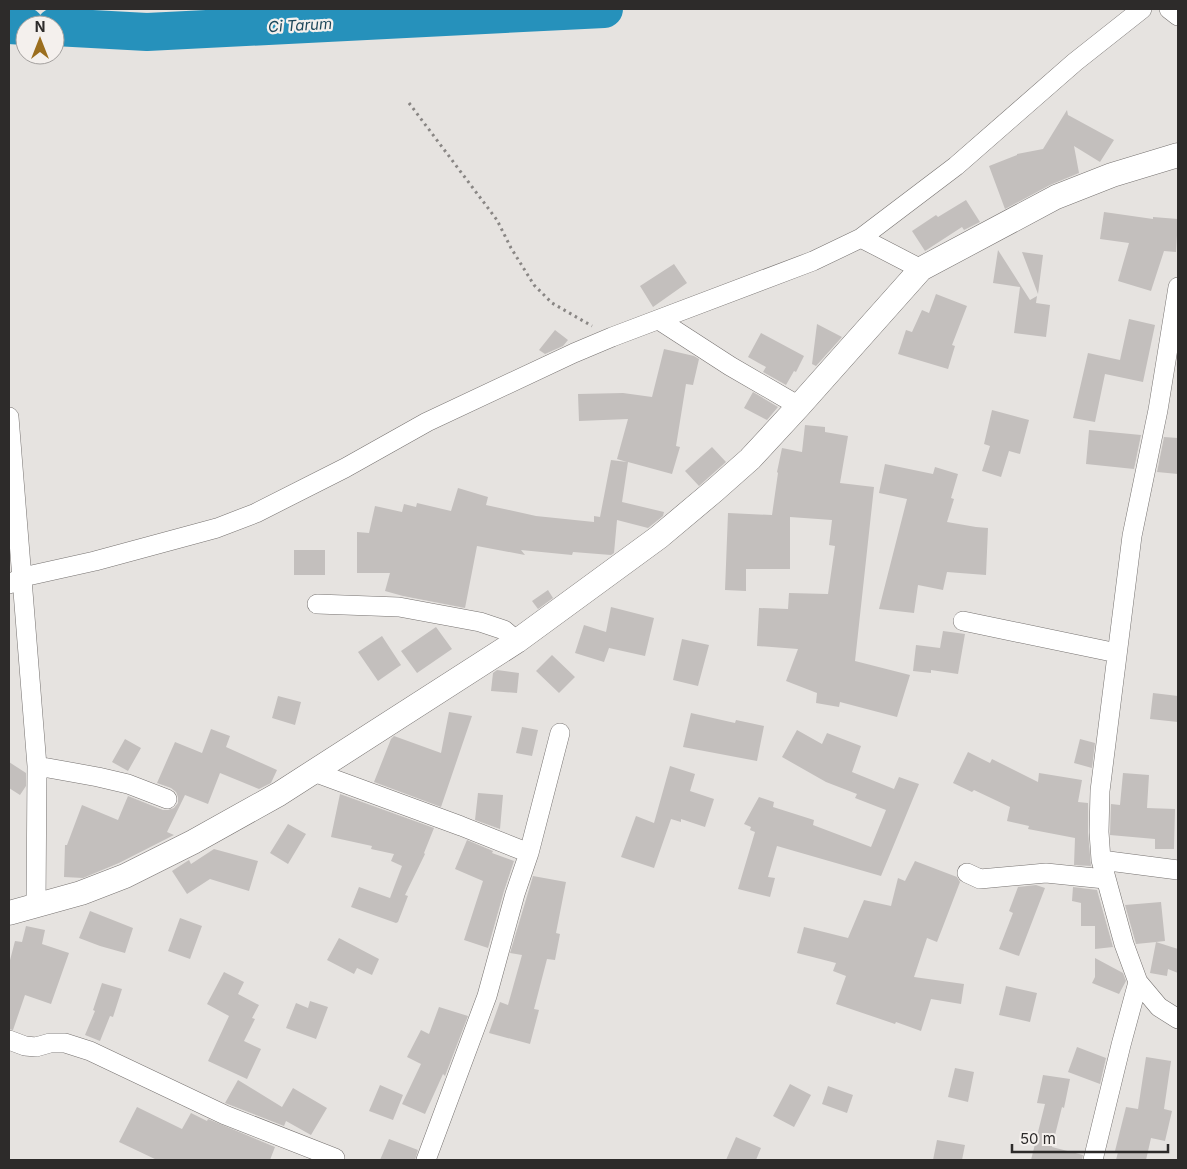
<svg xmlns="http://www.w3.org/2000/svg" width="1187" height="1169" viewBox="0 0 1187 1169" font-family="Inter,sans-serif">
  <rect width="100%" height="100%" fill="#e6e3e0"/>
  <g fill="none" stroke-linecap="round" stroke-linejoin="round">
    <path stroke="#2691bb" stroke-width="38" d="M9 25 25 26
      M55 27 147 32 604 9"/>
  </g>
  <path fill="#c3bfbd" d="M1067 110 1068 115 1114 140 1100 162 1074 146 1079 173 1050 185 1005 209 989 166 1017 155V154L1043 149Z
    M966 200 980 222 964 230 962 227 925 251 912 231 936 215 938 217Z
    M1104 212 1153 219V217L1178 219 1176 252 1164 251 1151 291 1118 281 1129 243 1100 239Z
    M998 250 1030 300 1037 296 1036 303 1050 305 1046 337 1014 333 1020 287 993 283Z
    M1022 252 1043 255 1038 294Z
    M674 264 687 283 653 307 640 286Z
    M936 294 967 306 952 345 955 346 948 369 898 354 906 330 912 332 922 310 929 313Z
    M1129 319 1155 325 1143 382 1105 374 1095 422 1073 418 1088 353 1120 360Z
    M817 324 842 337 816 366 812 364Z
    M555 330 568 340 563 346 545 354 539 350Z
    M761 333 804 356 796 372 794 371 786 385 763 372 766 367 748 357Z
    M664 349 694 356 699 359 693 385 686 384 676 446 680 447 672 474 628 462 622 502 664 512 663 516 648 528 617 520 614 553 611 555 573 552 572 555 521 550 525 555 477 546 465 608 403 596 385 591 390 573H357V532L369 533 375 506 402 512 404 504 416 507 417 503 451 511 458 488 488 497 486 505 536 516 594 522V516L600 517 611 460 627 462 617 459 628 419 579 421 578 394 623 393 652 397Z
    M753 392 778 407 767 420 744 408Z
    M992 410 1029 420 1020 454 1009 451 1001 477 982 471 990 446 984 444Z
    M805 425 825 427V432L848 436 840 483 874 487 855 661 910 675 897 717 840 702 839 707 816 703 817 693 786 681 798 649 757 646 759 608 788 609 789 593 828 594 835 546 829 545 832 520 790 517V569H746V591L725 590 728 513 772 515 778 473 777 472 782 448 802 452Z
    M1089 430 1141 435 1134 469 1086 464Z
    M1164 437 1178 438V474L1157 472Z
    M712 447 726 462 699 486 685 471Z
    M885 464 933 474 935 467 958 474 951 498 954 499 947 522 976 527 988 528 986 575 947 572 943 590 918 585 914 613 879 609 907 499 879 493Z
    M294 550H325V575H294Z
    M548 590 553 598 538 609 532 601Z
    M611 607 654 618 645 656 609 648 604 662 575 653 584 625 606 632Z
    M436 627 452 649 417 673 401 651Z
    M943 631 965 634 958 674 931 670V673L913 671 916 645 940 648Z
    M382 636 401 665 378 681 358 652Z
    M682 639 709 645 698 686 673 680Z
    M552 655 575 677 559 693 536 671Z
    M497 670 519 673 517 693 491 691 493 673Z
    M1153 693 1178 696V722L1150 719Z
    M278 696 301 702 295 725 272 718Z
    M449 712 472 716 441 807 374 782 391 739 394 736 441 753Z
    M691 713 735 723 736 720 764 726 757 761 683 747Z
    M522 727 538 730 532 756 516 753Z
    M211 729 230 736 226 747 277 770 271 783 259 789 220 773 208 804 185 795 167 832 174 835 119 863 83 878 64 877 65 845H67L82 805 118 820 128 796 163 810H168L174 808 178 803V797L176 792 171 788 157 783 175 742 202 753Z
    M797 730 822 744 827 733 861 746 852 772 894 789 899 777 919 784 881 876 777 846 768 877 775 878 770 897 738 889 755 832 750 830 751 827 744 824 759 797 774 802 773 807 814 820 813 825 871 847 886 810 855 798 857 794 826 782 782 757Z
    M125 739 141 748 128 771 112 762Z
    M1080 739 1095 743 1092 768 1074 763Z
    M968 752 990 763 992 759 1038 782 1039 773 1082 780 1078 802 1088 803V833L1091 866 1074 865 1075 838 1028 829 1029 826 1007 821 1010 807 974 790 972 792 953 783Z
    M9 762 26 773V786L20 795 9 788Z
    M670 766 695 774 690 791 714 799 705 827 681 819V822L671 819 654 868 621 857 636 816 654 823Z
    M1123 773 1149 775 1147 808 1175 809 1174 849H1155V839L1110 835 1111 804 1120 805Z
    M478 793 503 795 500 829 475 820Z
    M340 794 434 828 424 853 425 854 405 895 408 896 398 922 396 923 351 907 359 887 390 898 402 866 391 861 394 854 371 849 372 846 331 837Z
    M288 824 306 834 288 864 270 853Z
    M467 840 493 851 492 853 514 861 504 891 488 948 464 940 483 881 455 869Z
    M214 849 258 861 249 891 210 879 187 894 172 871 189 860 191 864Z
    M915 861 957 877 960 882 937 942 927 938 914 977 964 984 961 1004 931 999 921 1031 896 1022 895 1024 836 1004 846 976 833 971 836 963 797 953 804 927 848 938 864 900 891 906 898 878 905 881Z
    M533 876 566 882 556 933 560 934 555 960 547 959 534 1009 539 1010 530 1044 489 1033 500 1002 508 1005 522 955 510 953Z
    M1036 885 1045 888 1019 956 999 949 1013 913 1009 911 1018 887Z
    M1073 887 1097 890 1113 947 1095 949V926H1081V903L1072 901Z
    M1161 902 1165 941 1156 942 1178 949V973L1168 969 1167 976 1150 973 1156 942 1136 944 1125 905Z
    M90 911 133 928 125 953 100 946 79 938Z
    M180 918 202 926 190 959 168 951Z
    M26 926 45 930 42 944 69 953 51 1004 25 995 13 1030 9 1029V964L15 941 22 942Z
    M339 938 379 959 372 975 357 968 354 974 327 960Z
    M1095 958 1123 973 1126 981 1119 994 1092 983 1095 977Z
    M224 972 244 982 238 994 259 1005 252 1018 255 1019 244 1041 261 1049 247 1079 208 1061 229 1016 207 1004Z
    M102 983 122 989 113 1017 110 1016 100 1041 85 1035 95 1011 93 1010Z
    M1006 986 1037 993 1030 1022 999 1015Z
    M310 1001 328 1007 316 1039 286 1028 296 1003 308 1008Z
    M439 1007 468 1016 445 1076 443 1074 425 1114 402 1104 421 1064 407 1057 421 1030 429 1034Z
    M1077 1047 1106 1058 1100 1084 1068 1072Z
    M1146 1057 1171 1061 1164 1109 1172 1111 1165 1141 1151 1138 1146 1160H1116L1118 1152 1115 1151 1126 1107 1138 1109Z
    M955 1068 974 1072 968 1102 948 1097Z
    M1043 1075 1070 1079 1064 1108 1062 1107 1052 1147 1083 1155 1082 1160H1031L1045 1104 1037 1103Z
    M238 1080 282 1107 293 1088 327 1108 311 1135 286 1121 284 1126 225 1103Z
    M790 1084 811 1095 794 1127 773 1116Z
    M380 1085 403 1095 393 1120 369 1111Z
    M828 1086 853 1095 847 1113 822 1104Z
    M137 1107 182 1129 191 1113 207 1121 208 1119 275 1147 270 1160H157L119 1142Z
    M736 1137 761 1148 756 1160H726Z
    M389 1139 418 1150 415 1160H380Z
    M937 1140 965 1145 962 1160H933Z"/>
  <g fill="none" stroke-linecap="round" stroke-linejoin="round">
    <defs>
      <path id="minor" d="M1169 9 1178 16
        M861 238 921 269
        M659 320 730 366 799 406
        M9 417 37 766 36 906
        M9 584 23 577 95 561 217 528 256 513 345 468 427 422 574 353 612 337 813 261 861 238 956 166 1075 62 1142 9
        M317 604 399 607 480 622 504 630 517 641
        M963 621 1117 653
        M37 766 98 777 128 784 167 799
        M314 772 461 826 529 853
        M1101 860 1178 870
        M967 873 980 879 1046 873 1105 879
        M1138 982 1159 1007 1178 1019
        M9 1040 25 1046 36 1047 50 1043H65L90 1051 225 1115 335 1158
        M426 1160 487 996 515 894 529 853 560 733
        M1093 1160 1121 1045 1138 982 1124 944 1101 860 1099 832 1100 791 1132 536 1158 410 1178 287"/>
      <path id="tertiary" d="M9 913 81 893 125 876 193 842 279 794 517 641 659 537 715 490 750 459 799 406 921 269 1056 197 1112 175 1178 155"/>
    </defs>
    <use href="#minor" stroke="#767270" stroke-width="20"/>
    <use href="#tertiary" stroke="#767270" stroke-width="25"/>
    <path stroke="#898684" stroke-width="3" stroke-dasharray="2.5 4" stroke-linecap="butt" d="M409 103 497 220 511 248 534 285 552 303 592 326"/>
    <use href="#minor" stroke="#fff" stroke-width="19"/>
    <use href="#tertiary" stroke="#fff" stroke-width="24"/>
  </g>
  <g text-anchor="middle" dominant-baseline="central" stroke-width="4.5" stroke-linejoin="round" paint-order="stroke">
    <g font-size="15" font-style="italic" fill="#1d475a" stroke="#f4f0ed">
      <text transform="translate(300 25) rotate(-3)">Ci Tarum</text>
    </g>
  </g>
  <rect width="1187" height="1169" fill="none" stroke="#2d2b2a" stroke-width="20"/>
  <g transform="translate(40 40)"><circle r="24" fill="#f4f0ed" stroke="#a4a19f"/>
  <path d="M0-4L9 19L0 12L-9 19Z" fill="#9b6e1e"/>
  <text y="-8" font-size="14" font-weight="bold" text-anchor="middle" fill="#2d2b2a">N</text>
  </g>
  <path d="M1012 1144v8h156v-8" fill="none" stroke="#2d2b2a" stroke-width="2.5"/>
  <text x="1020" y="1144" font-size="15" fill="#2d2b2a" stroke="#f4f0ed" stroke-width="4" paint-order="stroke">50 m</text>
</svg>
